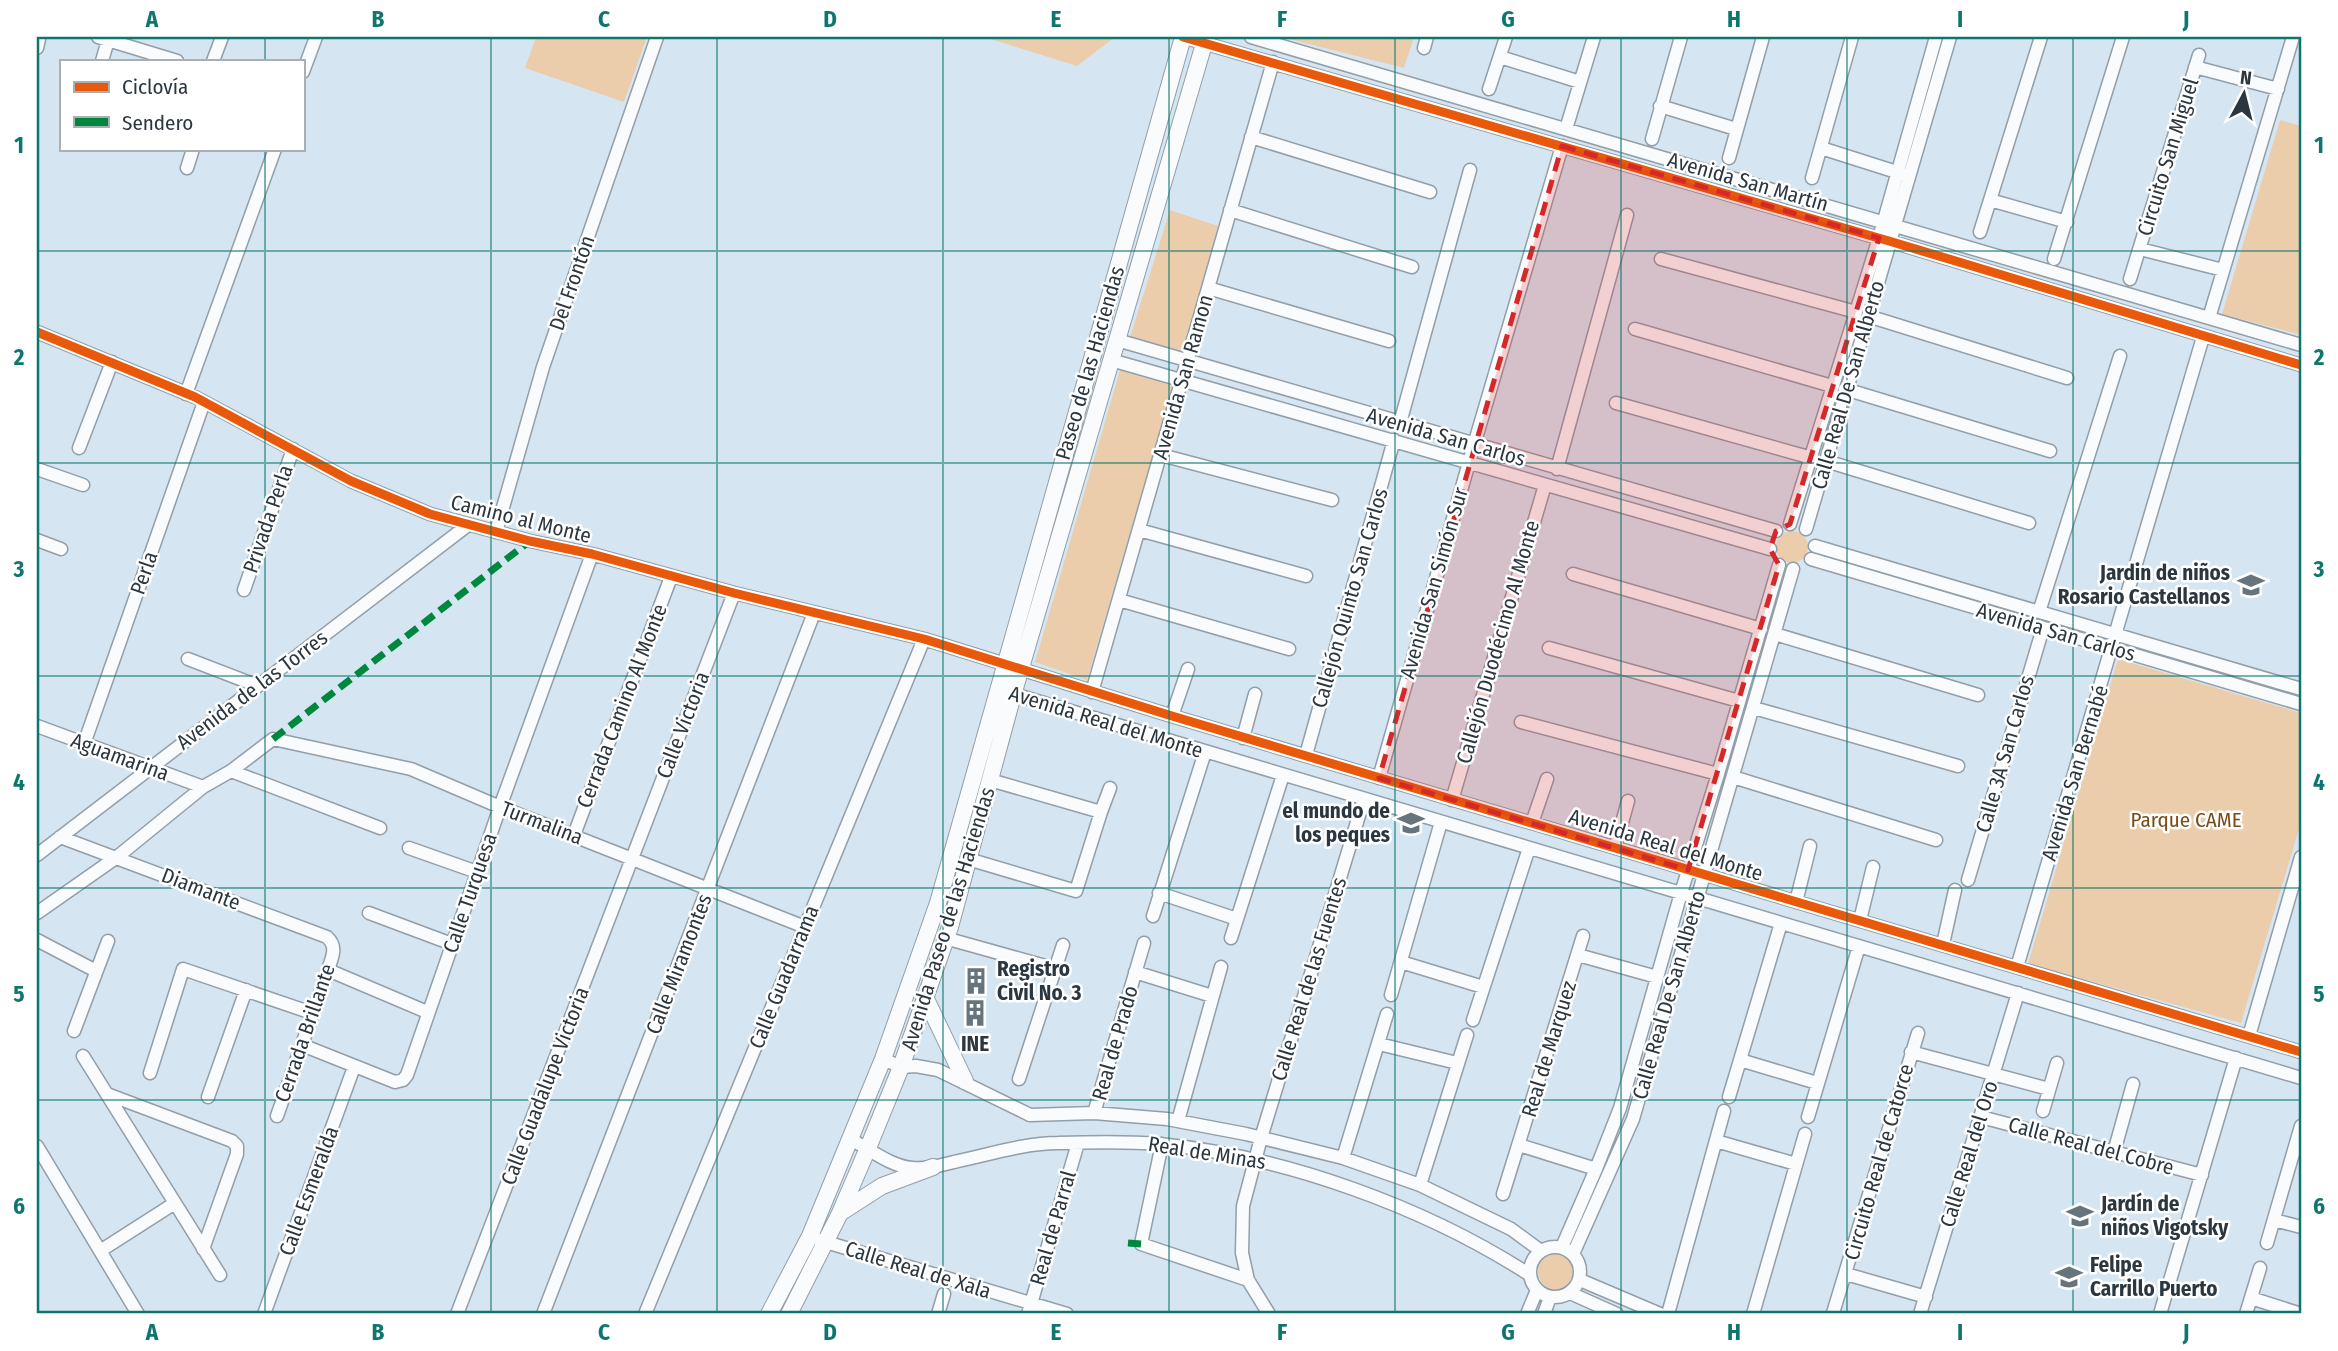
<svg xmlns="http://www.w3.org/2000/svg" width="2338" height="1351" viewBox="0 0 2338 1351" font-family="'Fira Sans Condensed',sans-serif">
  <rect width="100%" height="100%" fill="#d5e6f2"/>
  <path fill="#ebcdac" d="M536 37H647L624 102 525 68Z
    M984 37H1115L1077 66Z
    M1281 37H1414L1404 68Z
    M2280 120 2301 126V335L2222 314Z
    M1170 210 1218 226 1183 351 1130 337Z
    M1120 370 1173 386 1087 680 1035 662Z
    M1776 547a16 16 0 1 1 32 0a16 16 0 1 1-32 0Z
    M2118 659 2301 713V822L2241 1023 2028 964Z
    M1538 1271a19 19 0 1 1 38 0a19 19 0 1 1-38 0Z"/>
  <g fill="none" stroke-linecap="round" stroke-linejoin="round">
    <defs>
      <path id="minor" d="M98 37 177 61
        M1183 37 1889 241 2301 365
        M1251 37 2301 345
        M37 48 39 39
        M1424 48 1427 37
        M1500 57 1580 82
        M102 61 108 40
        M213 61 222 37
        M2195 67 2278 89
        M303 72 316 37
        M1489 89 1506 37
        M1660 106 1736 129
        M1566 129 1594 37
        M1251 137 1430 192
        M1652 139 1681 37
        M1821 148 1906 175
        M1729 158 1763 37
        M187 168 193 149
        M1812 178 1852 37
        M1990 200 2067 222
        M1230 210 1412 267
        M1980 232 2041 37
        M2140 249 2223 270
        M1661 259 1856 312
        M2054 259 2123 37
        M2130 279 2199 55
        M1208 288 1389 341
        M1868 316 2067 378
        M2209 318 2293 37
        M1635 329 1832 386
        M37 332 195 397 351 481 430 514 530 541 592 554 734 593 924 639 1172 716 2301 1052
        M1117 340 1776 531
        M1111 360 1770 549
        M1845 389 2050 451
        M186 394 275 149
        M1616 403 1812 458
        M1400 423 1470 170
        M79 448 112 362
        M1161 455 1332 500
        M1826 461 2029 523
        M37 469 83 485
        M1557 469 1627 215
        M1790 524 1879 238 1936 37
        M1806 529 1950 37
        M1139 530 1306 576
        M496 532 543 367 657 37
        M37 540 61 549
        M1815 546 2301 689
        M1811 559 2301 704
        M1573 574 1761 629
        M244 590 293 449
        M1119 600 1289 649
        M2039 612 2120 356
        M1775 634 1978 695
        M1549 648 1739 701
        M188 659 258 686
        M1007 692 2301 1078
        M1092 692 1273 62
        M1754 708 1958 766
        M1172 716 1188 669
        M1521 722 1718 774
        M37 726 203 787
        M1243 738 1255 694
        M84 744 204 402
        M1306 755 1394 440
        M231 771 380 828
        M1733 777 1936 840
        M1379 778 1474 445 1562 146
        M1452 800 1545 485
        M1101 812 1110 788
        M1532 823 1547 779
        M574 835 671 577
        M60 837 327 937C338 947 332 957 328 970L277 1116
        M409 848 477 872
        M1615 848 1628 801
        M37 855 468 525
        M968 859 1076 891 1101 812 990 780
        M1968 880 2043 628
        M1159 893 1237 919
        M1796 902 1810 846
        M37 913 117 857 203 787 231 771 273 739 411 769 500 807 805 927
        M369 913 452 944
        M1153 916 1205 752
        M1860 920 1873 867
        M945 938 1056 969
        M1231 938 1283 775
        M37 940 96 971
        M1943 944 1955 890
        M1578 955 1657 977
        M1401 962 1483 987
        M2017 967 2203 337
        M328 970 427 1012
        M1135 972 1212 996
        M1391 995 1441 822
        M1473 1020 1529 848
        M74 1031 108 941
        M2249 1036 2301 857
        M1379 1044 1457 1063
        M302 1045 395 1082 403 1080 407 1075 500 807 592 554
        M1911 1052 2049 1089
        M83 1056 175 1203 100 1251
        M883 1059 901 1067 916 1066 938 1070 1030 1115 1094 1113 1167 1119 1246 1134 1343 1158 1420 1185 1511 1229 1541 1251
        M1740 1060 1817 1083
        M150 1073 183 969 312 1013
        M1019 1079 1063 945
        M107 1094 232 1141 237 1146V1154L203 1249
        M208 1097 246 990
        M1729 1097 1781 923
        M2043 1111 2057 1063
        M1094 1113 1144 943
        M1808 1117 1859 946
        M1981 1117 2202 1175
        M1178 1121 1221 967
        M850 1139C870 1149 890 1166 912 1168 926 1170 941 1165 954 1162 988 1155 1024 1143 1058 1143 1091 1142 1126 1141 1159 1144 1284 1156 1425 1207 1530 1275
        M1716 1141 1796 1164
        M1162 1144 1141 1244 1248 1280
        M1519 1145 1596 1169
        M37 1146 138 1314
        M2114 1152 2133 1084
        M1343 1158 1387 1014
        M1420 1185 1467 1035
        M1503 1194 1583 936
        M175 1203 220 1275
        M2274 1220 2301 1227
        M819 1240 1067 1314
        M2267 1243 2301 1126
        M1530 1272a25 25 0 1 1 50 0a25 25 0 1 1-50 0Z
        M1562 1247 1596 1169 1620 1108 1681 893 1718 774 1779 565
        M1573 1254 1633 1119 1793 569
        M1846 1274 1926 1297
        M1580 1280 1660 1314
        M1570 1293 1617 1314
        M2251 1298 2301 1314
        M1833 1313 1918 1033
        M264 1314 354 1067
        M457 1314 734 593
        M543 1314 814 613
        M645 1314 924 639
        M938 1314 944 1294
        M1028 1314 1078 1143
        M1269 1314 1248 1280 1242 1253 1243 1206 1261 1138 1364 799
        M1527 1314 1537 1290
        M1544 1314 1550 1297
        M1668 1314 1724 1111
        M1753 1314 1805 1134
        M1920 1314 2018 993
        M2160 1314 2236 1058
        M2246 1314 2260 1268"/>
      <path id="major" d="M926 999 965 1081
        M840 1213 882 1186 933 1167
        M769 1314 810 1236 883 1059 938 903 1183 37
        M789 1314 840 1213 868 1148 901 1067 950 927 1013 695 1206 37"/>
    </defs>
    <use href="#minor" stroke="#929ea8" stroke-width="15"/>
    <use href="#major" stroke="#929ea8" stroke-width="18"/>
    <use href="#minor" stroke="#f9fbfd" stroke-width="12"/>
    <use href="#major" stroke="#f9fbfd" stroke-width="16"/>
    <path stroke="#00873e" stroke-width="7" stroke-dasharray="14 7" stroke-linecap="butt" d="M273 739 530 541
      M1128 1243 1141 1244"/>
    <defs>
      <path id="cycleway" d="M1183 37 1889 241 2301 365
        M37 332 195 397 351 481 430 514 530 541 592 554 734 593 924 639 1172 716 2301 1052"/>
    </defs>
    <use href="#cycleway" stroke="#fff" stroke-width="13"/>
    <use href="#cycleway" stroke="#e8590c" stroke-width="9"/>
  </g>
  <path fill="#d62828" fill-opacity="0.2" stroke="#d62828" stroke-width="5" stroke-dasharray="14 9" stroke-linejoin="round" d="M1562 146 1879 238 1790 524 1776 531 1770 549 1779 565 1688 870 1379 778Z"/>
  <path fill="none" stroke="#0f766e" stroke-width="2" stroke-opacity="0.55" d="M265 37V61M491 37V1314M717 37V1314M943 37V1314M1169 37V1314M1395 37V1314M1621 37V1314M1847 37V1314M2073 37V1314M265 149V1314M37 251H2301M37 463H2301M37 676H2301M37 888H2301M37 1100H2301"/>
  <defs>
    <symbol id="school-bare" viewBox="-9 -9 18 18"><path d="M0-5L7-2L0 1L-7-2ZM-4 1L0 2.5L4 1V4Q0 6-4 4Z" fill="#66747e" stroke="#fff" stroke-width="2.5" paint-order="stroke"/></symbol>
    <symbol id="building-bare" viewBox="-9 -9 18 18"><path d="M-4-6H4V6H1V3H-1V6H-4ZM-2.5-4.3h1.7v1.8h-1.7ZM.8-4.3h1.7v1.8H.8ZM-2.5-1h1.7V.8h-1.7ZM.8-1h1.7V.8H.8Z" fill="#66747e" stroke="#fff" stroke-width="2.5" paint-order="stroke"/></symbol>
  </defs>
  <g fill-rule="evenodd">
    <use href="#school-bare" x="2232" y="566" width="38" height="38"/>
    <use href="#school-bare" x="1392" y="804" width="38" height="38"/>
    <use href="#building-bare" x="957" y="962" width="38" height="38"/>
    <use href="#building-bare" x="956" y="994" width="38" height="38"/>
    <use href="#school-bare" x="2061" y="1197" width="38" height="38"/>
    <use href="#school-bare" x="2050" y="1258" width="38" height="38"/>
  </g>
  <g text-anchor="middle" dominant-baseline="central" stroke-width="5" stroke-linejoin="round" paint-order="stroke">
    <g font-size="21" fill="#2a3640" stroke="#fff">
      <text transform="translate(2168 157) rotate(-73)">Circuito San Miguel</text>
      <text transform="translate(1748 182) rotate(16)">Avenida San Martín</text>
      <text transform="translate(572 283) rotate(-71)">Del Frontón</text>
      <text transform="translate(1090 363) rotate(-74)">Paseo de las Haciendas</text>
      <text transform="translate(1183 377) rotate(-74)">Avenida San Ramon</text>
      <text transform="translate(1848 385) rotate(-74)">Calle Real De San Alberto</text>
      <text transform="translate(1446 437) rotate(16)">Avenida San Carlos</text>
      <text transform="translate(268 519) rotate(-71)">Privada Perla</text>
      <text transform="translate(521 519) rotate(14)">Camino al Monte</text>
      <text transform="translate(144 573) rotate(-71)">Perla</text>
      <text transform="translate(1434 583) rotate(-74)">Avenida San Simón Sur</text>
      <text transform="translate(1350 598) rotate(-74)">Callejón Quinto San Carlos</text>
      <text transform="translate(2056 632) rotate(16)">Avenida San Carlos</text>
      <text transform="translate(1498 642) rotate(-74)">Callejón Duodécimo Al Monte</text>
      <text transform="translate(252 690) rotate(-37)">Avenida de las Torres</text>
      <text transform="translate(622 706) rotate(-69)">Cerrada Camino Al Monte</text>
      <text transform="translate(1106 722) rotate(17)">Avenida Real del Monte</text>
      <text transform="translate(683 725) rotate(-69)">Calle Victoria</text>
      <text transform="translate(2005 754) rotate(-74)">Calle 3A San Carlos</text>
      <text transform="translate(120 757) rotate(20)">Aguamarina</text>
      <text transform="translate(2075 773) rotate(-73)">Avenida San Bernabé</text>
      <text transform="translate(542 823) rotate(21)">Turmalina</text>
      <text transform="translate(1666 845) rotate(17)">Avenida Real del Monte</text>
      <text transform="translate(201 889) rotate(21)">Diamante</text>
      <text transform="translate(470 893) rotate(-71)">Calle Turquesa</text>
      <text transform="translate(948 919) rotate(-73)">Avenida Paseo de las Haciendas</text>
      <text transform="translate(679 964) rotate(-69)">Calle Miramontes</text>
      <text transform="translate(784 977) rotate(-68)">Calle Guadarrama</text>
      <text transform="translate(1309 979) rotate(-73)">Calle Real de las Fuentes</text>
      <text transform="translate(1669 995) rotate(-74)">Calle Real De San Alberto</text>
      <text transform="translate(305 1033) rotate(-71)">Cerrada Brillante</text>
      <text transform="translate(1115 1043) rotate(-74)">Real de Prado</text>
      <text transform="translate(1549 1049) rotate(-73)">Real de Marquez</text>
      <text transform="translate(545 1086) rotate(-69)">Calle Guadalupe Victoria</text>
      <text transform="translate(2091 1146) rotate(15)">Calle Real del Cobre</text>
      <text transform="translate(1207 1153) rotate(9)">Real de Minas</text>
      <text transform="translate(1969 1154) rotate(-73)">Calle Real del Oro</text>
      <text transform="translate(1879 1162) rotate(-74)">Circuito Real de Catorce</text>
      <text transform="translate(309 1191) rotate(-70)">Calle Esmeralda</text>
      <text transform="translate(1053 1228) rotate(-74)">Real de Parral</text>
      <text transform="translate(918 1270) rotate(17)">Calle Real de Xala</text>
    </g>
    <g font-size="21" font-weight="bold" fill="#2a3640" stroke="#fff" text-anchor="start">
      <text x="2230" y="573" text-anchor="end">Jardin de niños<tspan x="2230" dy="24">Rosario Castellanos</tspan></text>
      <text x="1390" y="811" text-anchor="end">el mundo de<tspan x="1390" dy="24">los peques</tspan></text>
      <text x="997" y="969">Registro<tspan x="997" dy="24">Civil No. 3</tspan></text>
      <text x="975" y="1044" text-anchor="middle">INE</text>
      <text x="2101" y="1204">Jardín de<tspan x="2101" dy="24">niños Vigotsky</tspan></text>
      <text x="2090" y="1265">Felipe<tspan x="2090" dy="24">Carrillo Puerto</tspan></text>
    </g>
    <g font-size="21" fill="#7a4c17" stroke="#fff">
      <text x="2186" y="820">Parque CAME</text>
    </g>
  </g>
  <rect width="2338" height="1351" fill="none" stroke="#ffffff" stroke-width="77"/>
  <rect x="60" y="60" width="245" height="91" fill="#ffffff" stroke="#aaafb3" stroke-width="2"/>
  <rect x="74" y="82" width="35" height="10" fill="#e8590c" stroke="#aaafb3" stroke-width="2"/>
  <text x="122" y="94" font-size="21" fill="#2a3640">Ciclovía</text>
  <rect x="74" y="117" width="35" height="10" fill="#00873e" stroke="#aaafb3" stroke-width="2"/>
  <text x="122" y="130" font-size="21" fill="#2a3640">Sendero</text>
  <g transform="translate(2244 94) rotate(7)" stroke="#ffffff" stroke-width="5" paint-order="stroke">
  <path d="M0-5L12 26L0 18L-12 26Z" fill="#2a3640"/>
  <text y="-10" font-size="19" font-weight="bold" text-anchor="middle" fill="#2a3640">N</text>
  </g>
  <rect x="38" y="38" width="2262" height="1274" fill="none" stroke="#0f766e" stroke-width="2.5"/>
  <g font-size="23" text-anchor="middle" font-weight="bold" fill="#0f766e">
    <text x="152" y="27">A</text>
    <text x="378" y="27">B</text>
    <text x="604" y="27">C</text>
    <text x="830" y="27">D</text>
    <text x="1056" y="27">E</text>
    <text x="1282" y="27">F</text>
    <text x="1508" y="27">G</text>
    <text x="1734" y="27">H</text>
    <text x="1960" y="27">I</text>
    <text x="2186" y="27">J</text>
    <text x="19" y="153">1</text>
    <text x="2319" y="153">1</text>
    <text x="19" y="365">2</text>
    <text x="2319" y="365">2</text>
    <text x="19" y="577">3</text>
    <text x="2319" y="577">3</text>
    <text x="19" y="790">4</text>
    <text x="2319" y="790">4</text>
    <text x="19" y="1002">5</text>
    <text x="2319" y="1002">5</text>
    <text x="19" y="1214">6</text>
    <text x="2319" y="1214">6</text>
    <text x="152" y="1340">A</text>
    <text x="378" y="1340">B</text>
    <text x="604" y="1340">C</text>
    <text x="830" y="1340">D</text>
    <text x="1056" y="1340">E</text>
    <text x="1282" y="1340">F</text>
    <text x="1508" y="1340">G</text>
    <text x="1734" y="1340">H</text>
    <text x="1960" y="1340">I</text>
    <text x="2186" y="1340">J</text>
  </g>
</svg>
